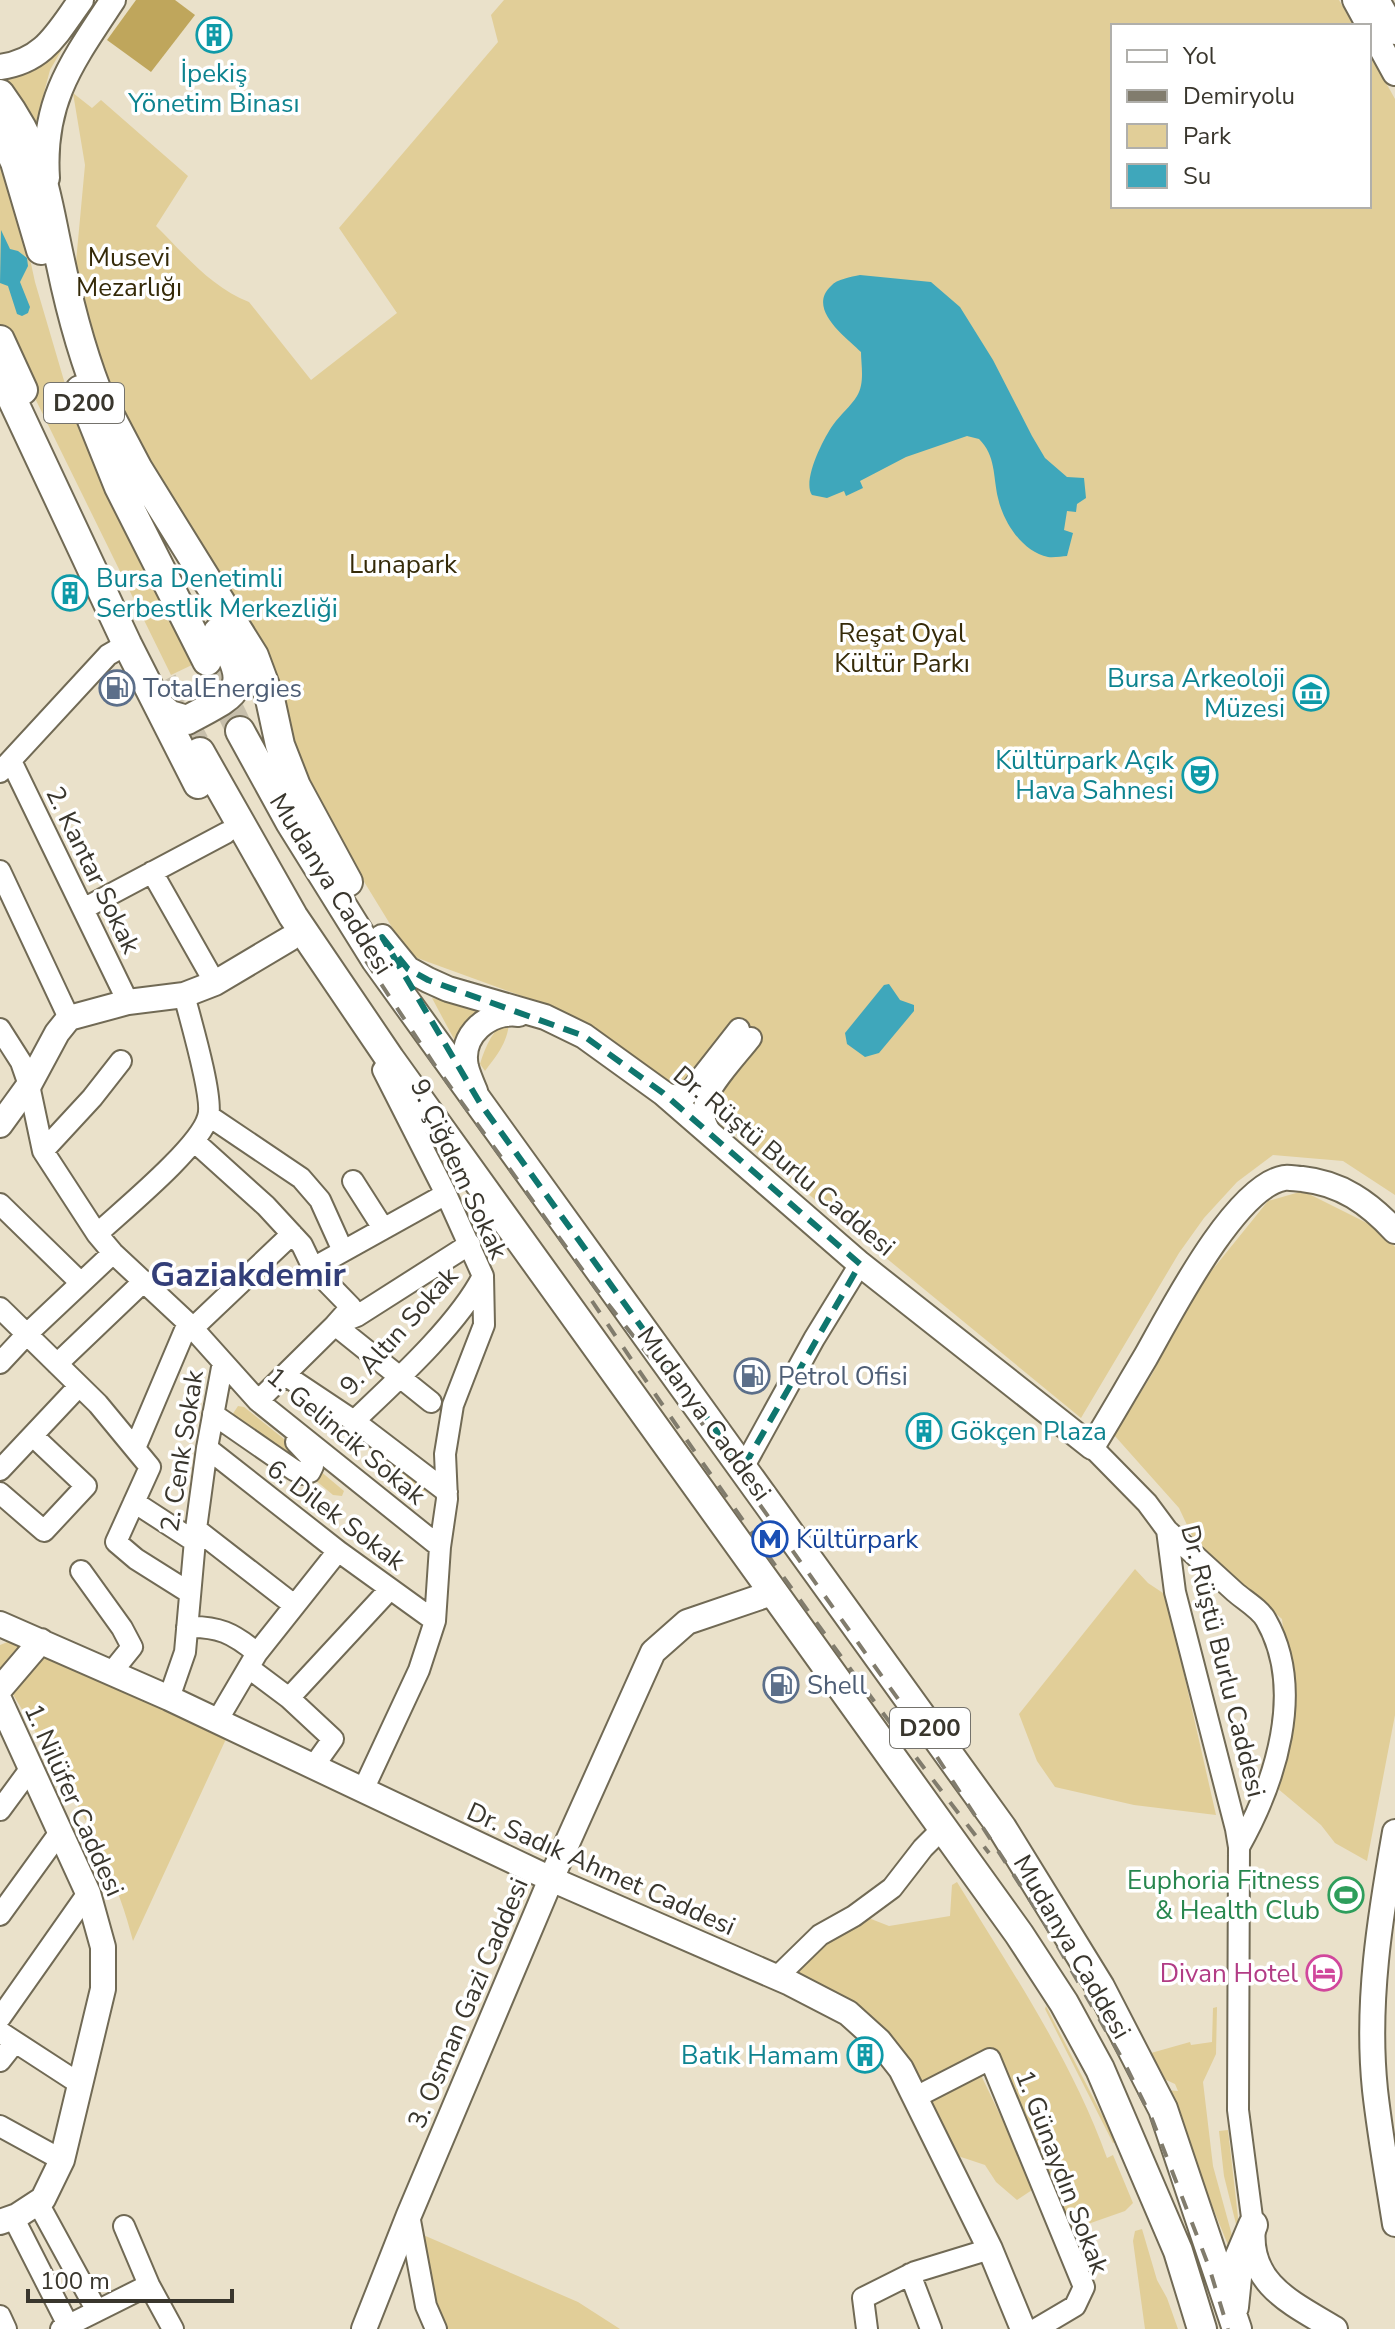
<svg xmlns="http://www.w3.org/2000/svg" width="1395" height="2329" viewBox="0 0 1395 2329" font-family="'Nunito Sans',sans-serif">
  <rect width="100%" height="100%" fill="#eae1ca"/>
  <path fill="#e1ce98" d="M504 0H1339L1354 26H1113V206H1369V52L1395 99V1195L1343 1161 1273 1155 1237 1182 1204 1218 1179 1253 1081 1418 673 1083 555 1008 409 955 344 849 299 758 267 664 107 386 88 339 76 262 85 165 73 93 92 108 101 100 188 176 156 226C184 254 212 288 249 302L311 380 397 313 339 228 498 42 491 15Z
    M57 49 61 51 50 70 35 127 0 101V76Z
    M0 156 23 227 35 282 65 384 91 449 194 664 171 675 0 327Z
    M432 998 485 1009 455 1041Z
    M509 1016C510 1039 499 1053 485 1071L480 1064C486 1044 494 1029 509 1016Z
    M1303 1191 1381 1230 1395 1247V1715L1367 1861 1335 1843 1321 1825 1277 1788 1290 1748 1289 1680 1282 1619 1195 1542 1179 1508 1114 1435 1151 1376 1196 1290 1268 1201Z
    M238 1406 244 1407 304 1455 308 1468 236 1420 232 1415Z
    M398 1457 430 1486C414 1505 399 1487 385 1475Z
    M319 1470 344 1491 342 1496 333 1495 314 1479Z
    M1135 1569 1148 1583 1166 1595 1216 1815 1134 1805 1055 1787 1037 1761 1019 1714Z
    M10 1641 21 1644 0 1669V1645Z
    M38 1652 226 1739 133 1941C111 1852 57 1769 11 1691Z
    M957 1882C1012 1972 1071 2058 1107 2158L1113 2155 1133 2203 1125 2211 1068 2231 997 2069 959 2064 920 2083 792 1970 825 1941 866 1917 889 1926 950 1916 952 1885Z
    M1046 2006 1116 2142 1113 2143 1045 2009Z
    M1217 2007 1216 2054 1203 2082 1213 2166 1233 2239 1228 2245 1165 2090 1178 2091 1175 2084 1164 2079 1151 2053 1190 2042 1191 2045 1212 2042 1213 2008Z
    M979 2071 1035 2188 1017 2200 996 2182 985 2165 955 2155 929 2099Z
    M1228 2130 1239 2226 1237 2228 1224 2176 1219 2131Z
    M1142 2229 1157 2280 1167 2298 1178 2329H1145L1133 2241 1135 2231Z
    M414 2231 578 2302 620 2329H440Z"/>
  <path fill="#bfa65c" d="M136 0H175L195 15 151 72 107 40Z"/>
  <path fill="#3fa7bb" d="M1 230 10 249 18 251 27 258 28 266 20 282 30 307 28 313 22 316 17 314 8 286 0 283Z
    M860 275 931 282 960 307 993 360 1032 436 1045 458 1067 477 1084 478 1086 498 1077 504 1076 512 1067 511 1064 530 1073 533 1067 556C1062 556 1054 558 1048 557 1022 552 1003 521 998 498 993 476 996 456 979 439L967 436 906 457 860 481 863 488 846 496 844 491 827 498 812 495C802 481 823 439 833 425 840 415 851 406 857 396 865 383 861 365 861 352 847 338 806 309 831 286 837 279 851 277 860 275Z
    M889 984 900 1000 914 1005V1011L879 1053 865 1057 847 1044 845 1033 884 985Z"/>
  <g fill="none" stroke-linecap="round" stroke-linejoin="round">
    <path stroke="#c7bfab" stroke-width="28" stroke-dasharray="28 14" stroke-linecap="butt" d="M207 661 240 731
      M163 681 200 752"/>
    <defs>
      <path id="minor" d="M11 761 128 1002
        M0 772 108 655 127 644
        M0 871 69 1018
        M152 872 215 983
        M83 909 226 833
        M0 1029 21 1062 29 1085 43 1151 97 1234 113 1253 188 1323 223 1362 207 1448 196 1529 185 1652 169 1698
        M663 1093 679 1096 688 1094 739 1029
        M209 1116 301 1178 320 1200 343 1251
        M713 1137C708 1128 702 1118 704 1107 706 1088 739 1054 751 1038
        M195 1142 266 1206 302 1245 313 1268 351 1307 335 1325 431 1402
        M43 1151 92 1098 121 1061
        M353 1181 383 1228
        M0 1204 81 1283
        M97 1234C123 1210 200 1147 208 1117 214 1099 190 1018 184 995
        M313 1268 446 1194
        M0 1308 98 1404 150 1467 116 1542 136 1559 190 1593
        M193 1328 292 1234
        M223 1362 258 1401 440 1547
        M0 1363 27 1334 113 1253
        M57 1364 144 1281
        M285 1375 354 1421 447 1492
        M258 1401 335 1325 357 1316 470 1244
        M213 1414 294 1470 303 1474 310 1472 313 1466 312 1459 296 1442
        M354 1421C395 1382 458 1325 483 1276
        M1092 1447 1147 1503 1167 1530 1175 1592 1236 1829 1239 1847 1238 2110 1253 2225
        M135 1448 188 1323
        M207 1448 338 1551 435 1621
        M743 1468 814 1339 860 1264
        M0 1470 79 1386
        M0 1493 44 1531 86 1486 33 1436
        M134 1502 194 1541
        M196 1529 294 1605
        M1167 1530C1189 1550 1212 1571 1235 1592 1244 1600 1260 1609 1266 1620 1306 1690 1275 1783 1239 1847
        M81 1571 122 1628 132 1647 111 1673
        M187 1627C218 1626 233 1633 257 1653
        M249 1668 289 1698 333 1739 313 1767
        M289 1698 390 1589
        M217 1721 257 1653 338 1551
        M363 1790 419 1670 435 1621 440 1547 447 1499 445 1454 453 1405 484 1325 483 1276 446 1194 383 1070
        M0 1810 31 1768
        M0 1915 60 1832
        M777 1977 820 1935 854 1916 892 1888 923 1848 943 1828
        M0 2018 88 1893
        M0 2032 80 2084
        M0 2061 15 2042
        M916 2097 990 2059 1084 2287 1075 2306 1036 2329
        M0 2126 62 2160
        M38 2203 97 2311
        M409 2215 426 2306 436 2329
        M13 2217 70 2329
        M124 2226 149 2285 173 2329
        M910 2274 931 2329
        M0 2316 6 2329
        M61 2329 149 2285
        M867 2329 863 2298 915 2272 990 2249"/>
      <path id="major" d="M1355 0 1395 73
        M1377 0 1395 32
        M0 67C44 61 57 33 81 0
        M47 178C42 101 72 62 113 0
        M382 937 408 969 428 980 448 989 545 1017 584 1036 663 1093 860 1264 1092 1447C1110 1418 1127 1388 1145 1358 1169 1316 1234 1187 1284 1178 1289 1177 1297 1179 1302 1179 1341 1183 1369 1203 1395 1231
        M475 1091C472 1084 468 1075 466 1067 459 1035 489 1010 519 1014
        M0 1125 29 1085 57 1033 69 1018 128 1002 184 995 215 983 289 939
        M0 1624 169 1698 551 1879 790 1983 848 2013 879 2041 901 2069 990 2249 1023 2329
        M0 1689 41 1641
        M0 1701 88 1893 103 1947V1989L62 2160 43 2199 17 2216 0 2222
        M1395 1832C1380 1917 1366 2003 1375 2090 1380 2135 1388 2179 1395 2224
        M1253 2227C1247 2284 1292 2303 1335 2329
        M364 2329 409 2215 551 1879 653 1652 687 1622 775 1592"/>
      <path id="highway" d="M0 94C45 155 45 195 61 265 71 313 84 361 103 406
        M0 130 15 162 41 250
        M0 340 23 390
        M0 373 127 644 198 784
        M80 390 119 487 207 661
        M97 391 138 469 254 656 270 699 280 745 296 786 348 882
        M158 705 170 715 187 720C240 692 253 689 218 632
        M240 731 290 822 376 960 1002 1828 1100 1987 1163 2109 1237 2329
        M200 752 293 916 390 1059 1019 1934 1064 2003 1100 2069 1178 2251 1202 2329
        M1234 2307 1239 2258 1253 2225"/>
    </defs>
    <use href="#minor" stroke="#716a55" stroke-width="24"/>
    <use href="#major" stroke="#716a55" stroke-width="28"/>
    <use href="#highway" stroke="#716a55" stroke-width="32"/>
    <use href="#minor" stroke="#fff" stroke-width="20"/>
    <use href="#major" stroke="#fff" stroke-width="24"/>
    <use href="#highway" stroke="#fff" stroke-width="28"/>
    <path stroke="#817c6d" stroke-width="4" stroke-dasharray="14 14" stroke-linecap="butt" d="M366 961 434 1064 597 1290 701 1422 913 1720 1041 1917 1124 2062 1152 2119 1209 2267 1228 2329
      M592 1301C718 1489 850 1673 989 1853"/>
  </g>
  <path fill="none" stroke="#0f766e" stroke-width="6" stroke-dasharray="16 10" stroke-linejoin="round" d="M382 937 408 969 428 980 584 1036 663 1093 860 1264 743 1468 480 1103Z"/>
  <defs>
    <symbol id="building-ring" viewBox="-11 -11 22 22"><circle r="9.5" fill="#fff" stroke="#0f9aa8" stroke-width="1.5"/><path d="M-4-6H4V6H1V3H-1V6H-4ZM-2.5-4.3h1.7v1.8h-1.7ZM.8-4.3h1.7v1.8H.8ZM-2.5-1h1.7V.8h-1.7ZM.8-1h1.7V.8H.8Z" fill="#0f9aa8"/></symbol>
    <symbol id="fuel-ring" viewBox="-11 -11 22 22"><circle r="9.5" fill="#fff" stroke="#5c6f8a" stroke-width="1.5"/><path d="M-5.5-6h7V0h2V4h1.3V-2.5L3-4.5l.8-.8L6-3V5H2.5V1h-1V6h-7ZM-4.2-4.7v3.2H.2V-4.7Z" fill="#5c6f8a"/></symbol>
    <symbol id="museum-ring" viewBox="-11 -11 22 22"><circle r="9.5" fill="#fff" stroke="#0f9aa8" stroke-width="1.5"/><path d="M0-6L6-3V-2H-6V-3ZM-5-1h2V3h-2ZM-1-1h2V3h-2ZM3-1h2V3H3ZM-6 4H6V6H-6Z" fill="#0f9aa8"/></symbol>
    <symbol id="theatre-ring" viewBox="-11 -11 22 22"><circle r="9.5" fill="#fff" stroke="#0f9aa8" stroke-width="1.5"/><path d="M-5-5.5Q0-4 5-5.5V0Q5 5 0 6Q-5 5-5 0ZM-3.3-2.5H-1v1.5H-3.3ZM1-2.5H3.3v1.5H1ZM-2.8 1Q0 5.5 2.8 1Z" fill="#0f9aa8"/></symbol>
    <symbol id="metro-ring" viewBox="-11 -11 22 22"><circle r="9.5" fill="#fff" stroke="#1a4fb4" stroke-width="1.5"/><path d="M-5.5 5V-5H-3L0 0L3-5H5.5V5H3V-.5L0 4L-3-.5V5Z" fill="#1a4fb4"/></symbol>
    <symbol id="stadium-ring" viewBox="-11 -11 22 22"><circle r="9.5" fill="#fff" stroke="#2e9e5b" stroke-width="1.5"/><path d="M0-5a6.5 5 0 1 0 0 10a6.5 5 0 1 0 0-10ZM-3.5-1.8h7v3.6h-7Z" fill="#2e9e5b"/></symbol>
    <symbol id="hotel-ring" viewBox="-11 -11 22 22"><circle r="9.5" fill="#fff" stroke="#d1479c" stroke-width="1.5"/><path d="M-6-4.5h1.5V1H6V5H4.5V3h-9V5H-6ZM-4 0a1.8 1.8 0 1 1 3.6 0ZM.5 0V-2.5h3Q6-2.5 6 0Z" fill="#d1479c"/></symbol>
  </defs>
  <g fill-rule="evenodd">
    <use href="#building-ring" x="194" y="15" width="40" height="40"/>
    <use href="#building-ring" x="50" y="573" width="40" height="40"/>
    <use href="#fuel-ring" x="97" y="668" width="40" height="40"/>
    <use href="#museum-ring" x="1291" y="673" width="40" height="40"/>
    <use href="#theatre-ring" x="1180" y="755" width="40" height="40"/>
    <use href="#fuel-ring" x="732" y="1356" width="40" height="40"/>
    <use href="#building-ring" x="904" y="1411" width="40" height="40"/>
    <use href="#metro-ring" x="750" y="1519" width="40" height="40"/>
    <use href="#fuel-ring" x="761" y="1665" width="40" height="40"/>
    <use href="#stadium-ring" x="1326" y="1875" width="40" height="40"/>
    <use href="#hotel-ring" x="1304" y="1953" width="40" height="40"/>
    <use href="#building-ring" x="845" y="2035" width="40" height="40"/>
  </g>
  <g text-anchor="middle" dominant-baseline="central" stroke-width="7" stroke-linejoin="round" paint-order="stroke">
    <g fill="#fff" stroke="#74726c" stroke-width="2">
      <rect x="44" y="383" width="80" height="40" rx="6"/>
      <rect x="890" y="1708" width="80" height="40" rx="6"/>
    </g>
    <g font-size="24" font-weight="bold" fill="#39362d">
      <text x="84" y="403">D200</text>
      <text x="930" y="1728">D200</text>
    </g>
    <g font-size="26" fill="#0d838f" stroke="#fff" text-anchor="end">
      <text x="214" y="73" text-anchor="middle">İpekiş<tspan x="214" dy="30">Yönetim Binası</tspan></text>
      <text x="96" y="578" text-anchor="start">Bursa Denetimli<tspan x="96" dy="30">Serbestlik Merkezliği</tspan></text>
      <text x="1285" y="678">Bursa Arkeoloji<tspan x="1285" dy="30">Müzesi</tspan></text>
      <text x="1174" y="760">Kültürpark Açık<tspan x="1174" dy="30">Hava Sahnesi</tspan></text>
      <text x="950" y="1431" text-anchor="start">Gökçen Plaza</text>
      <text x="839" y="2055">Batık Hamam</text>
    </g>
    <g font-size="26" fill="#352a08" stroke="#fff">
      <text x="129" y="257">Musevi<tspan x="129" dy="30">Mezarlığı</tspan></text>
      <text x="403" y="564">Lunapark</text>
      <text x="902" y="633">Reşat Oyal<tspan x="902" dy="30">Kültür Parkı</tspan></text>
    </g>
    <g font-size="26" fill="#4e5e75" stroke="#fff" text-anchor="start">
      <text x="143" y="688">TotalEnergies</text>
      <text x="778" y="1376">Petrol Ofisi</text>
      <text x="807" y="1685">Shell</text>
    </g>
    <g font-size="26" fill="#39362d" stroke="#fff">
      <text transform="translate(93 870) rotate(64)">2. Kantar Sokak</text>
      <text transform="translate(331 884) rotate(58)">Mudanya Caddesi</text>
      <text transform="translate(784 1161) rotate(40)">Dr. Rüştü Burlu Caddesi</text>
      <text transform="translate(459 1169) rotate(65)">9. Çiğdem Sokak</text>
      <text transform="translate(399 1331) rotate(-48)">9. Altın Sokak</text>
      <text transform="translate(704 1414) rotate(54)">Mudanya Caddesi</text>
      <text transform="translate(346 1436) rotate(40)">1. Gelincik Sokak</text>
      <text transform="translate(182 1451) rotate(-81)">2. Cenk Sokak</text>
      <text transform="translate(336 1515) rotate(37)">6. Dilek Sokak</text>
      <text transform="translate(1223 1661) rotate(76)">Dr. Rüştü Burlu Caddesi</text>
      <text transform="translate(74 1800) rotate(66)">1. Nilüfer Caddesi</text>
      <text transform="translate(601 1869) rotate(24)">Dr. Sadık Ahmet Caddesi</text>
      <text transform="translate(1072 1947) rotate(60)">Mudanya Caddesi</text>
      <text transform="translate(468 2003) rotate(-67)">3. Osman Gazi Caddesi</text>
      <text transform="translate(1062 2172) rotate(69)">1. Günaydın Sokak</text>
    </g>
    <g font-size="26" fill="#164399" stroke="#fff" text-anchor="start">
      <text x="796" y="1539">Kültürpark</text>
    </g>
    <g font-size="26" fill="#27864d" stroke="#fff" text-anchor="end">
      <text x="1320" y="1880">Euphoria Fitness<tspan x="1320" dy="30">&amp; Health Club</tspan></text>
    </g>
    <g font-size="26" fill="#b23c85" stroke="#fff" text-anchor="end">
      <text x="1298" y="1973">Divan Hotel</text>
    </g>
    <g font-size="34" font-weight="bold" fill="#333e78" stroke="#fff">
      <text x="248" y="1275">Gaziakdemir</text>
    </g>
  </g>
  <rect x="1111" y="24" width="260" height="184" fill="#ffffff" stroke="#b0afab" stroke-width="2"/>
  <rect x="1127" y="50" width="40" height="12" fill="#ffffff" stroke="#b0afab" stroke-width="2"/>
  <text x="1183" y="64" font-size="24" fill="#39362d">Yol</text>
  <rect x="1127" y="90" width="40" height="12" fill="#817c6d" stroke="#b0afab" stroke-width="2"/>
  <text x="1183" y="104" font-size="24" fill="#39362d">Demiryolu</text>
  <rect x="1127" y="124" width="40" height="24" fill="#e1ce98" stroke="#b0afab" stroke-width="2"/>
  <text x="1183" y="144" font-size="24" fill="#39362d">Park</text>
  <rect x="1127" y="164" width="40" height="24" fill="#3fa7bb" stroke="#b0afab" stroke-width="2"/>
  <text x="1183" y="184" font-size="24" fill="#39362d">Su</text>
  <path d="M28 2289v12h204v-12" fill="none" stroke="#39362d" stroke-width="4"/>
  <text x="40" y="2289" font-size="24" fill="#39362d" stroke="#ffffff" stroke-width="6" paint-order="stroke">100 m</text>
</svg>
